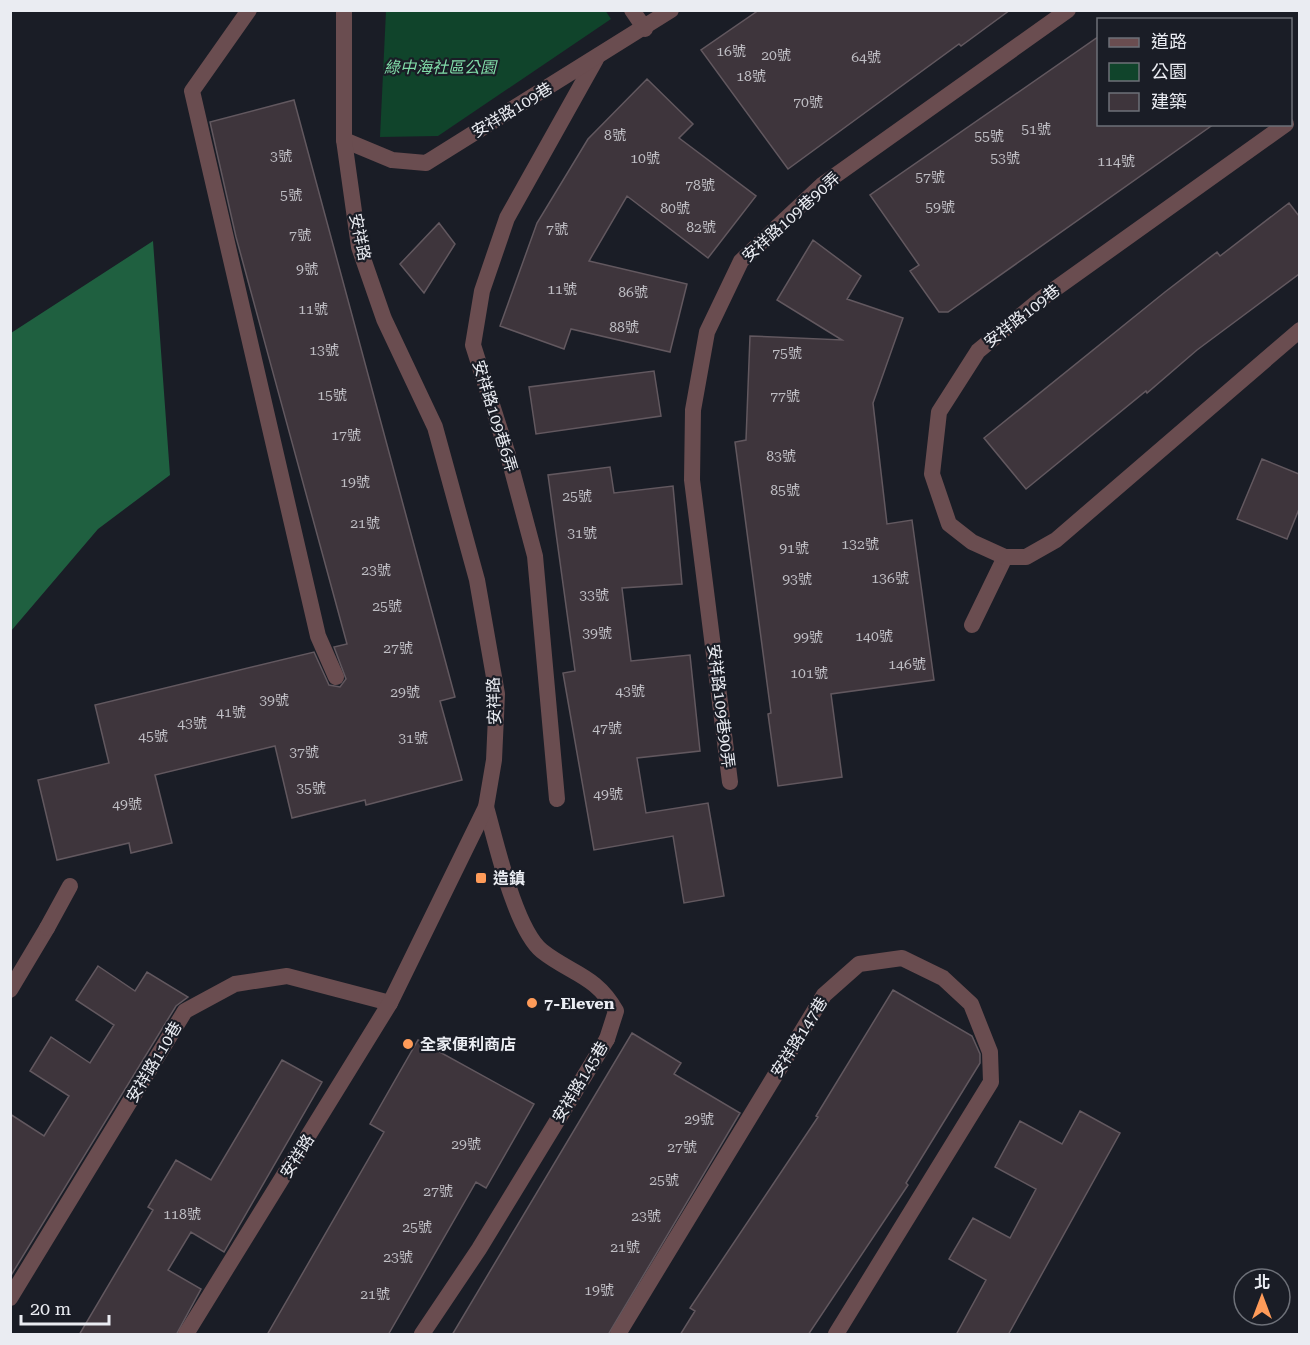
<svg xmlns="http://www.w3.org/2000/svg" width="1310" height="1345" viewBox="0 0 1310 1345" font-family="'Roboto Serif','Noto Sans TC',serif">
  <rect width="100%" height="100%" fill="#1a1d26"/>
  <path fill="#10442b" d="M605 10 611 19 438 136 380 137 386 11Z"/>
  <path fill="#1f6040" d="M153 241 170 475 98 529 11 631V333Z"/>
  <path fill="#3e353c" stroke="#62585f" stroke-width="1.5" d="M759 10H1010L961 46 959 44 788 169 701 50Z
    M1098 37V124H1214L948 312H939L910 271 919 265 870 195Z
    M647 79 693 124 679 138 756 196 708 258 627 196 589 261 687 284 670 352 571 329 564 349 500 326 537 223 588 139Z
    M294 100 455 697 440 701 462 780 366 805 365 800 292 818 275 746 155 775 172 843 131 853 129 843 57 860 38 780 109 763 95 705 314 652 329 685 340 687 346 679 334 647 347 644 236 237 210 122Z
    M1289 203 1299 216V274L1197 350 1147 393 1146 391 1026 489 984 438 1165 292 1217 252 1220 256Z
    M439 223 455 244 424 293 400 264Z
    M813 240 861 276 847 299 903 318 873 403 887 524 912 520 934 680 831 694 842 777 778 786 768 714 771 713 735 442 746 440 750 336 842 340 777 300Z
    M654 371 661 416 536 434 529 387Z
    M1262 459 1299 474V509L1287 539 1237 519Z
    M610 467 614 493 673 486 682 584 622 588 631 661 690 655 700 751 637 758 646 813 708 803 724 896 684 903 673 836 594 850 563 673 575 671 548 475Z
    M98 966 135 991 147 972 188 997 176 1006 10 1277V1114L44 1136 69 1096 30 1071 51 1037 90 1063 114 1025 76 1000Z
    M893 990 972 1036 980 1054V1063L906 1183 908 1185 808 1335H680L695 1311 690 1308 818 1117 816 1116Z
    M632 1033 681 1063 674 1074 740 1113 608 1335H452Z
    M418 1040 534 1104 486 1188 476 1182 388 1335H267L384 1132 370 1124Z
    M282 1060 322 1082 224 1252 191 1232 168 1270 201 1289 176 1335H79L153 1210 148 1207 176 1160 211 1180Z
    M1080 1111 1120 1133 1008 1335H956L986 1280 949 1259 973 1218 1010 1238 1036 1189 995 1167 1020 1121 1062 1144Z"/>
  <g fill="none" stroke-linecap="round" stroke-linejoin="round">
    <path stroke="#6a4d50" stroke-width="16" d="M249 10 192 91 318 636 336 677
      M632 10 645 29
      M972 625 1005 557
      M730 782 692 480 693 410 707 332 741 261 822 185 1068 10
      M557 799 535 556 508 455 473 345 482 291 507 218 596 59
      M486 807C496 842 515 929 542 951 571 974 596 975 616 1011L607 1039
      M10 990 47 928"/>
    <path stroke="#6a4d50" stroke-width="16" d="M47 928 70 886"/>
    <path stroke="#6a4d50" stroke-width="16" d="M1286 124 1041 299 978 351 939 412 932 474 949 524 972 542 1005 557H1026L1056 540 1300 330
      M344 140 392 160 426 163 671 10
      M10 1298 185 1011 235 984 287 976 390 1003
      M422 1334 479 1249 607 1039
      M618 1334 824 995 859 964 902 958 943 978 971 1004 990 1052 991 1082 836 1334"/>
    <path stroke="#6a4d50" stroke-width="16" d="M186 1334 390 1003 486 807 494 760 497 694 477 580 435 427 384 319 359 247 344 140V10"/>
  </g>
  <g fill="#fe9b59" stroke="#1a1d26" stroke-width="2">
    <rect x="475" y="872" width="12" height="12" rx="3"/>
    <circle cx="532" cy="1003" r="6"/>
    <circle cx="408" cy="1044" r="6"/>
  </g>
  <g text-anchor="middle" dominant-baseline="central" stroke-width="4.5" stroke-linejoin="round" paint-order="stroke">
    <g font-size="14" fill="#bfbec4">
      <text x="731" y="51">16號</text>
      <text x="776" y="55">20號</text>
      <text x="866" y="57">64號</text>
      <text x="751" y="76">18號</text>
      <text x="808" y="102">70號</text>
      <text x="1036" y="129">51號</text>
      <text x="615" y="135">8號</text>
      <text x="989" y="136">55號</text>
      <text x="281" y="156">3號</text>
      <text x="645" y="158">10號</text>
      <text x="1005" y="158">53號</text>
      <text x="1116" y="161">114號</text>
      <text x="930" y="177">57號</text>
      <text x="700" y="185">78號</text>
      <text x="291" y="195">5號</text>
      <text x="940" y="207">59號</text>
      <text x="675" y="208">80號</text>
      <text x="701" y="227">82號</text>
      <text x="557" y="229">7號</text>
      <text x="300" y="235">7號</text>
      <text x="307" y="269">9號</text>
      <text x="562" y="289">11號</text>
      <text x="633" y="292">86號</text>
      <text x="313" y="309">11號</text>
      <text x="624" y="327">88號</text>
      <text x="324" y="350">13號</text>
      <text x="787" y="353">75號</text>
      <text x="332" y="395">15號</text>
      <text x="785" y="396">77號</text>
      <text x="346" y="435">17號</text>
      <text x="781" y="456">83號</text>
      <text x="355" y="482">19號</text>
      <text x="785" y="490">85號</text>
      <text x="577" y="496">25號</text>
      <text x="365" y="523">21號</text>
      <text x="582" y="533">31號</text>
      <text x="860" y="544">132號</text>
      <text x="794" y="548">91號</text>
      <text x="376" y="570">23號</text>
      <text x="890" y="578">136號</text>
      <text x="797" y="579">93號</text>
      <text x="594" y="595">33號</text>
      <text x="387" y="606">25號</text>
      <text x="597" y="633">39號</text>
      <text x="874" y="636">140號</text>
      <text x="808" y="637">99號</text>
      <text x="398" y="648">27號</text>
      <text x="907" y="664">146號</text>
      <text x="809" y="673">101號</text>
      <text x="630" y="691">43號</text>
      <text x="405" y="692">29號</text>
      <text x="274" y="700">39號</text>
      <text x="231" y="712">41號</text>
      <text x="192" y="723">43號</text>
      <text x="607" y="728">47號</text>
      <text x="153" y="736">45號</text>
      <text x="413" y="738">31號</text>
      <text x="304" y="752">37號</text>
      <text x="311" y="788">35號</text>
      <text x="608" y="794">49號</text>
      <text x="127" y="804">49號</text>
      <text x="699" y="1119">29號</text>
      <text x="466" y="1144">29號</text>
      <text x="682" y="1147">27號</text>
      <text x="664" y="1180">25號</text>
      <text x="438" y="1191">27號</text>
      <text x="182" y="1214">118號</text>
      <text x="646" y="1216">23號</text>
      <text x="417" y="1227">25號</text>
      <text x="625" y="1247">21號</text>
      <text x="398" y="1257">23號</text>
      <text x="599" y="1290">19號</text>
      <text x="375" y="1294">21號</text>
    </g>
    <g font-size="16" font-style="italic" fill="#80dca8" stroke="#1a1d26">
      <text x="440" y="67">綠中海社區公園</text>
    </g>
    <g font-size="16" fill="#eaecf2" stroke="#1a1d26">
      <text transform="translate(512 110) rotate(-31)">安祥路109巷</text>
      <text transform="translate(791 217) rotate(-42)">安祥路109巷90弄</text>
      <text transform="translate(360 237) rotate(78)">安祥路</text>
      <text transform="translate(1022 316) rotate(-38)">安祥路109巷</text>
      <text transform="translate(495 416) rotate(73)">安祥路109巷6弄</text>
      <text transform="translate(494 701) rotate(-92)">安祥路</text>
      <text transform="translate(721 706) rotate(83)">安祥路109巷90弄</text>
      <text transform="translate(799 1037) rotate(-58)">安祥路147巷</text>
      <text transform="translate(154 1062) rotate(-59)">安祥路110巷</text>
      <text transform="translate(580 1082) rotate(-59)">安祥路145巷</text>
      <text transform="translate(297 1156) rotate(-58)">安祥路</text>
    </g>
    <g font-size="16" font-weight="bold" fill="#eaecf2" stroke="#1a1d26" text-anchor="start">
      <text x="493" y="878">造鎮</text>
      <text x="544" y="1003">7-Eleven</text>
      <text x="420" y="1044">全家便利商店</text>
    </g>
  </g>
  <rect width="1310" height="1345" fill="none" stroke="#eaecf2" stroke-width="24"/>
  <rect x="1097" y="18" width="195" height="108" fill="#1a1d26" stroke="#6d7078" stroke-width="1.5"/>
  <rect x="1109" y="38" width="30" height="9" fill="#6a4d50" stroke="#6d7078" stroke-width="1.5"/>
  <text x="1151" y="48" font-size="18" fill="#eaecf2">道路</text>
  <rect x="1109" y="63" width="30" height="18" fill="#10442b" stroke="#6d7078" stroke-width="1.5"/>
  <text x="1151" y="78" font-size="18" fill="#eaecf2">公園</text>
  <rect x="1109" y="93" width="30" height="18" fill="#3e353c" stroke="#6d7078" stroke-width="1.5"/>
  <text x="1151" y="108" font-size="18" fill="#eaecf2">建築</text>
  <g transform="translate(1262 1297)"><circle r="28" fill="#1a1d26" stroke="#6d7078" stroke-width="1.5"/>
  <path d="M0-4.5L10 22L0 15L-10 22Z" fill="#fe9b59"/>
  <text y="-9" font-size="16" font-weight="bold" text-anchor="middle" fill="#eaecf2">北</text>
  </g>
  <path d="M21 1315v9h88v-9" fill="none" stroke="#eaecf2" stroke-width="3"/>
  <text x="30" y="1315" font-size="18" fill="#eaecf2" stroke="#1a1d26" stroke-width="4.5" paint-order="stroke">20 m</text>
</svg>
